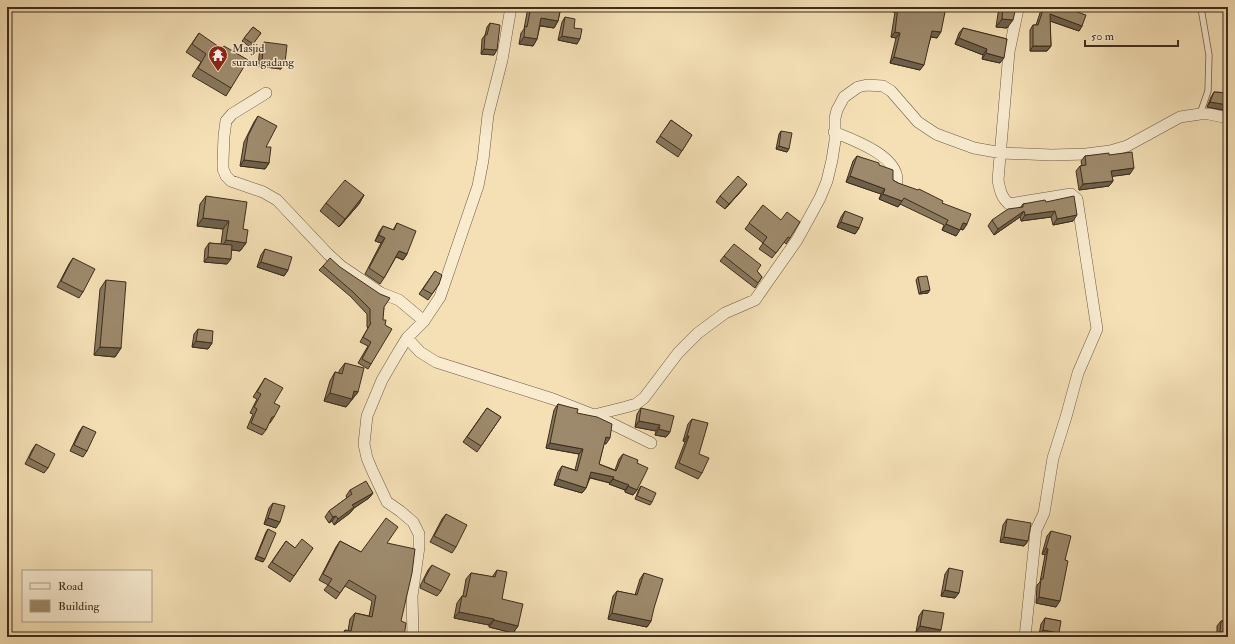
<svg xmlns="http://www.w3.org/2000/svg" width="1235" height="644" viewBox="0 0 1235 644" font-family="'IM FELL Double Pica',serif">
  <rect width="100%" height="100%" fill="#f5e0b6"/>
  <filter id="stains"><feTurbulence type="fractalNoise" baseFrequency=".005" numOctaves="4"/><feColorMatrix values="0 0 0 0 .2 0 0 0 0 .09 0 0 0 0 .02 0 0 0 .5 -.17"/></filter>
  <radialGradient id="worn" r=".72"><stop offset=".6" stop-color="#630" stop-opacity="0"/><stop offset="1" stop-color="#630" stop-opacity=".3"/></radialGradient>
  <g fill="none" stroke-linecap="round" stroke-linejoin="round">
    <defs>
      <path id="service" d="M1200 114 1208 91 1209 55 1201 8"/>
      <path id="minor" d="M1018 9 1009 52 998 180C1000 190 1001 197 1009 204L1071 194 1077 199 1097 329 1078 373 1066 417 1053 458 1044 513 1036 530 1025 637
        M266 93 232 114 226 121 224 136 223 161V169L226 176 231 181 263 192 277 200 328 254 341 266 381 293 399 300 424 321
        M834 132C854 140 899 156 897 182
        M407 338 420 352 436 362 553 399 594 415 651 443
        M594 415 626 407 636 404 644 398 678 353 698 333 725 313 755 300 797 240 820 198 827 181 832 160 835 141V118L837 110 844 97 858 87 867 85 883 86 891 91 918 122 936 134 974 148 1002 153 1052 155 1086 154 1110 151 1127 146 1180 117 1200 114H1209L1228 118
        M413 637 412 596 419 547V534L413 522 400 511 387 502 372 470 367 458 364 444 367 416 382 380 396 356 407 338 424 321 440 297 478 186 483 160 488 115 502 60 511 7"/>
    </defs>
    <use href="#service" stroke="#6c5a42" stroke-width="7"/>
    <use href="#minor" stroke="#6c5a42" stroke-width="12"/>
    <use href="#service" stroke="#f8ebd0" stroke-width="5.5"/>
    <use href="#minor" stroke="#f8ebd0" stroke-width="11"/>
  </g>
  <path fill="#87775d" stroke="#3e2d1b" d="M528 7H561L558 21 554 28 540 26 537 39 533 46 519 44 521 33 524 29Z
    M888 7H946L937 38 931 37 920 70 890 63 896 38 891 37 895 12 888 11Z
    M999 7H1016L1007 28 996 27Z
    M1042 7H1078L1077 12 1082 26 1079 31 1050 21 1051 46 1047 51H1030V30L1033 25H1036Z
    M565 17 574 28 577 44 558 40 562 22Z
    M490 23 494 55 481 54 482 39 485 35 487 27Z
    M253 27 261 33 250 47 242 41Z
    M963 28 1007 39 1000 63 982 59 983 55 955 44 959 33Z
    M199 33 231 88 226 96 192 76 201 62 186 52Z
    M264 42 281 69 258 66 260 47Z
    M1214 92 1228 93V111L1207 107 1211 97Z
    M258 116 266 147 269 163 265 169 240 166 244 142 254 122Z
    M671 120 692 135 678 157 656 142Z
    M781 131 787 152 776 149 779 134Z
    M1109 155 1130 174 1112 176 1113 181 1109 186 1079 190 1076 171 1080 166H1082L1081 161 1085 156Z
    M857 156 879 165 893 180 898 183 942 203 967 224 963 230 960 229 956 236 942 230 944 225 900 204 898 207 879 199 881 194 846 182 853 161Z
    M747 184 743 189 725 209 716 202 720 196Z
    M364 195 359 204 339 227 320 211 326 203Z
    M206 196 243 229 246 243 240 251 232 250 227 264 204 262 205 249 209 243 221 244 223 229 197 226 200 204Z
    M1046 202 1073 221 1053 225 1051 217 1021 221 1020 217 994 235 988 226 992 220 1021 207 1023 204Z
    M763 205 790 238 786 244 784 242 772 258 759 249 763 243 745 229Z
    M845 211 859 228 855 234 837 227 841 217Z
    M397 223 407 254 403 260 396 257 384 278 380 284 365 274 381 243 375 241 379 232 383 226 393 230Z
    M265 249 288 270 284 276 257 267 261 255Z
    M724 256 757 271 762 277 755 288 720 261Z
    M73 258 83 292 79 298 57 287 69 264Z
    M323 266 384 308 371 364 368 369 358 363 368 346 360 342 368 328 367 327V314L350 296 319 270Z
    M435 271 439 284 428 300 419 294Z
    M918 277 928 293 919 294 916 280Z
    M106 280 121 348 115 357 94 355 100 289Z
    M198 329 212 343 208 349 192 347 194 334Z
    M345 363 358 392 346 407 324 401 330 381 335 372 339 373V371Z
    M265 378 274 403V417L270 423H269L266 430 262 435 247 428 253 414 250 413 257 399 253 397Z
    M558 404 577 413 606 444 604 443 599 464 615 470 619 459 623 454 637 463V490L633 495 625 492V490L609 484 610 483 590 478 586 488 582 493 554 485 558 472 562 466 575 470 579 454 546 448 554 410Z
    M487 408 501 417 477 452 463 442Z
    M641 408 670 432 666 437 655 435 656 431 635 427 637 414Z
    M692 419 702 473 698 479 675 468 685 442 683 441 688 424Z
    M83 426 87 451 83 457 70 451 79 432Z
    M36 444 48 468 44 473 25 464 32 450Z
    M641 486 652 502 650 505 635 499 639 489Z
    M350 490 373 493 369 498 354 508 350 513 334 525 332 521 329 523 325 517 329 511 347 498 346 496Z
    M273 503 276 528 264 524 269 508Z
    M446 514 456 547 452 553 430 542 442 519Z
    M1007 519 1028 541 1024 546 1000 542 1003 525Z
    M268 529 263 562 255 559 266 532Z
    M1051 531 1065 560 1056 607 1036 603 1037 585 1040 582 1045 555 1042 554 1047 536Z
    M286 541 295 548H313L290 582 268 567Z
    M340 541 361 552 387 543 403 637H341L345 630 348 631 350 619 355 613 369 616 372 601 345 586 336 599 324 590 328 585 319 580 336 547Z
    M432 565 441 591 437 596 420 588 421 584 428 570Z
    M949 568 955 598 941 596 945 574Z
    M497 570 502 599 518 626 513 633 489 627V625L454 618 457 603 462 596H463L466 579 471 573 492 577Z
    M644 573 651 621 647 627 608 619 613 596 617 591 635 595 640 579Z
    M923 610 937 635 916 632 919 616Z
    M1045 618 1061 621 1039 635 1041 624Z
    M1221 621H1228L1217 637V626Z"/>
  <path fill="#6e614c" stroke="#3e2d1b" d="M890 7H898L895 12 888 11Z
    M1050 14 1082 26 1079 31 1047 20Z
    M541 18 558 21 554 28 537 25Z
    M1002 19 1013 20 1007 28 996 27Z
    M932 31 941 32 937 38 928 36Z
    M895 32 900 33 896 38 891 37Z
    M562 36 580 39 577 44 558 40Z
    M524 37 537 39 533 46 519 44Z
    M959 38 987 49 983 55 955 44Z
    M1033 46H1051L1047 51H1030Z
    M484 49 497 50 494 55 481 54Z
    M986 53 1004 58 1000 63 982 59Z
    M894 57 924 65 920 70 890 63Z
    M262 60 285 63 281 69 258 66Z
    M1210 102 1228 105V111L1207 107Z
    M779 146 789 149 787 152 776 149Z
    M244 160 269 163 265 169 240 166Z
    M1134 168 1130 174 1108 177 1111 171Z
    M850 176 885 189 881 194 846 182Z
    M1113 181 1109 186 1079 190 1083 184Z
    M747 184 743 189 725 209 729 204Z
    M883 194 902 201 898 207 879 199Z
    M364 195 359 204 339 227 345 219Z
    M1024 211 1020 217 994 235 998 229Z
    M1055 211 1051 217 1021 221 1025 215Z
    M1077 215 1073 221 1053 225 1057 219Z
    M203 218 229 221 223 229 197 226Z
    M841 222 859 228 855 234 837 227Z
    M963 223 967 224 963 230 959 228Z
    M946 224 960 230 956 236 942 230Z
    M379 235 385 238 381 243 375 241Z
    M226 240 246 243 240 251 221 248Z
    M399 251 407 254 403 260 395 256Z
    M208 257 231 259 227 264 204 262Z
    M261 262 288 270 284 276 257 267Z
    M930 290 928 293 919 294 921 292Z
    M196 341 212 343 208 349 192 347Z
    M100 347 121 348 115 357 94 355Z
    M354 391 358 392 346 407 324 401 330 393Z
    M639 421 660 425 656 431 635 427Z
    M659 429 670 432 666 437 655 435Z
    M687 436H689L685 442 683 441Z
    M606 437 610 438 606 444 602 443Z
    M550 443 583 449 579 454 546 448Z
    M591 472 614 477 610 483 588 477Z
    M558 479 586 488 582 493 554 485Z
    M613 479 629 485 625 490 609 484Z
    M628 486 637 490 633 495 625 492Z
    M373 493 369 498 354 508 350 513 334 525 338 519 352 505Z
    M336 516 332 521 329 523 333 517Z
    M268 518 280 522 276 528 264 524Z
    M1004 537 1028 541 1024 546 1000 542Z
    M1046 548 1048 549 1045 555 1042 554Z
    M257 556 265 559 263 562 255 559Z
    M945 590 959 593 955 598 941 596Z
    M1039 597 1060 601 1056 607 1036 603Z
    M459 612 494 619 489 625 454 618Z
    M612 613 651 621 647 627 608 619Z
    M494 620 518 626 513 633 489 627Z
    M920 626 941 630 937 635 916 632Z
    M1043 630 1059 633 1056 637H1048L1039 635Z
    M370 632H379L403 637H366Z
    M1220 632H1228V637H1217Z"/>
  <path fill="#9d8a6c" stroke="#3e2d1b" d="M531 7H561L558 21 541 18 537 39 524 37 525 26 527 27Z
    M898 7H946L941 32 932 31 924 65 894 57 900 33 895 32Z
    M1003 7H1016L1013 20 1002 19Z
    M1044 7H1078L1077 12 1086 15 1082 26 1050 14 1051 46H1033V25H1038Z
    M565 17 575 19 574 28 582 29 580 39 562 36Z
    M490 23 500 25 497 50 484 49 485 35H487Z
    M253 27 261 33 253 44 244 38Z
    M963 28 1007 39 1004 58 986 53 987 49 959 38Z
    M199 33 222 49 224 46 248 60 231 88 198 68 206 54 192 44Z
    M264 42 287 45 285 63 262 60Z
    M1214 92 1228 93V105L1210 102Z
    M258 116 277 126 266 147H271L269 163 244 160 248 136Z
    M671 120 692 135 682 151 660 136Z
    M781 131 792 133 789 149 779 146Z
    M1132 152 1134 168 1111 171 1113 181 1083 184 1080 166 1086 165 1085 156 1109 153V155Z
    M857 156 879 163V165L893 170V180L898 183 918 190 919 189 943 201 942 203 971 214 967 224 963 223 960 230 946 224 948 220 904 198 902 201 883 194 885 189 850 176Z
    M738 176 747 184 729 204 720 196Z
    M345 180 364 195 345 219 326 203Z
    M206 196 247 202 243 229 248 230 246 243 226 240 229 221 203 218Z
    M1074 196 1077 215 1057 219 1055 211 1025 215 1024 211 998 229 992 220 1008 209 1023 207V204L1045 200 1046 202Z
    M763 205 781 220 787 212 800 222 790 238 788 237 776 253 763 243 767 237 749 223Z
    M845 211 863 218 859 228 841 222Z
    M397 223 416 231 407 254 399 251 384 278 369 268 385 238 379 235 383 226 394 230Z
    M209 243 232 245 231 259 208 257Z
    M734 244 761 265 757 271 762 277 758 283 724 256Z
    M265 249 292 257 288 270 261 262Z
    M73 258 95 269 83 292 61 281Z
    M330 258 340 267 380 294 390 298 384 307 383 320H386L385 325 392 329 371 364 362 359 371 342 363 337 371 323 370 322V309L353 292 323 266Z
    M435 271 442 275 439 284 432 294 423 289Z
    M927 276 930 290 921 292 918 277Z
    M106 280 126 282 121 348 100 347Z
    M198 329 213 331 212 343 196 341Z
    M345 363 364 368 358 392 354 391 352 399 330 393 335 372 342 374Z
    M265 378 283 388 274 403 280 406 274 417H272L266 430 251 423 257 409 254 407 261 394 257 392Z
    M558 404 573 408 578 409 577 413 597 417 612 424 610 438 606 437 599 464 616 471 623 454 638 460 637 463 648 468 637 490 628 486 629 485 613 479 614 477 591 472 586 488 558 479 562 466 577 471 583 449 550 443Z
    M487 408 501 417 481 446 467 437Z
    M641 408 674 416 670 432 659 429 660 425 639 421Z
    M692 419 708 423 699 454 709 458 702 473 679 463 689 436H687Z
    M83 426 96 432 87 451 74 445Z
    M36 444 55 454 48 468 29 458Z
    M366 481 373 493 352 505 354 507 338 519 336 516 333 517 329 511 352 494 350 490Z
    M641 486 656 493 652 502 637 496Z
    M273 503 285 506 280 522 268 518Z
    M446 514 467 525 456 547 434 536Z
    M386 518 398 527 387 543 415 549 412 573 401 621 406 623 404 637 379 632 378 634 370 632 369 637H344L345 630 351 631 355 613 372 617 376 596 349 580 340 593 328 585 332 579 323 574 340 541 361 552Z
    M1007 519 1031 523 1028 541 1004 537Z
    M268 529 276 533 265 559 257 556Z
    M1051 531 1071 536 1065 560 1068 561 1060 601 1039 597 1041 579H1043L1048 549 1046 548Z
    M302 539 313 548 294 576 272 562 286 541 295 548Z
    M432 565 450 574 441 591 424 582 425 578Z
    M949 568 963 571 959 593 945 590Z
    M497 570 507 572 502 599 523 604 518 626 494 620V619L459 612 462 596 466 597 471 573 495 577Z
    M644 573 663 579 654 608 651 621 612 613 617 591 637 595Z
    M923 610 944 613 941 630 920 626Z
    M1045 618 1061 621 1059 633 1043 630Z
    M1221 621H1228V632H1220Z"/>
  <defs>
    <symbol id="temple-pin" viewBox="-11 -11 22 30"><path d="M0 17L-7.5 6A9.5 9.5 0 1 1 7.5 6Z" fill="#8f2418" stroke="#f8ebd0"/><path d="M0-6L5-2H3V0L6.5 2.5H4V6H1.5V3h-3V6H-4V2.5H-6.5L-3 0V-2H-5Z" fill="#fff"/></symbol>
  </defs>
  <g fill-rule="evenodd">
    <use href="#temple-pin" x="207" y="44" width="22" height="30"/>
  </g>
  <g text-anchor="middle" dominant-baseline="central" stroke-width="3" stroke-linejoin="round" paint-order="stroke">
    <g font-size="12" fill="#3e2d1b" stroke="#f8ebd0" text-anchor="start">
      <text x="232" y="48">Masjid<tspan x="232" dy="14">surau gadang</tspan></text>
    </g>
  </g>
  <rect width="1235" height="644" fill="none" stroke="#f5e0b6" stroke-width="24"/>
  <rect x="8" y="8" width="1219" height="628" fill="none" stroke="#3e2d1b" stroke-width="2"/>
  <rect x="12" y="12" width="1211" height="620" fill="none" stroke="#3e2d1b"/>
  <rect x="22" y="570" width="130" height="52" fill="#f8ebd0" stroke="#ae9f88"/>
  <rect x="30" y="583" width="20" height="6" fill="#f8ebd0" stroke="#ae9f88"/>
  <text x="58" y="590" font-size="12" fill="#3e2d1b">Road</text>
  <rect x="30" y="600" width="20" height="12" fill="#9d8a6c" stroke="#ae9f88"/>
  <text x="58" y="610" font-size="12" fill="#3e2d1b">Building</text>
  <path d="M1085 40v6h93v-6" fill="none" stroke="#3e2d1b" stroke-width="2"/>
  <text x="1091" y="40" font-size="12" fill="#3e2d1b" stroke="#f8ebd0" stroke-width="3" paint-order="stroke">50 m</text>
  <rect width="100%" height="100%" filter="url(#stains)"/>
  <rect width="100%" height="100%" fill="url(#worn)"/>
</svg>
